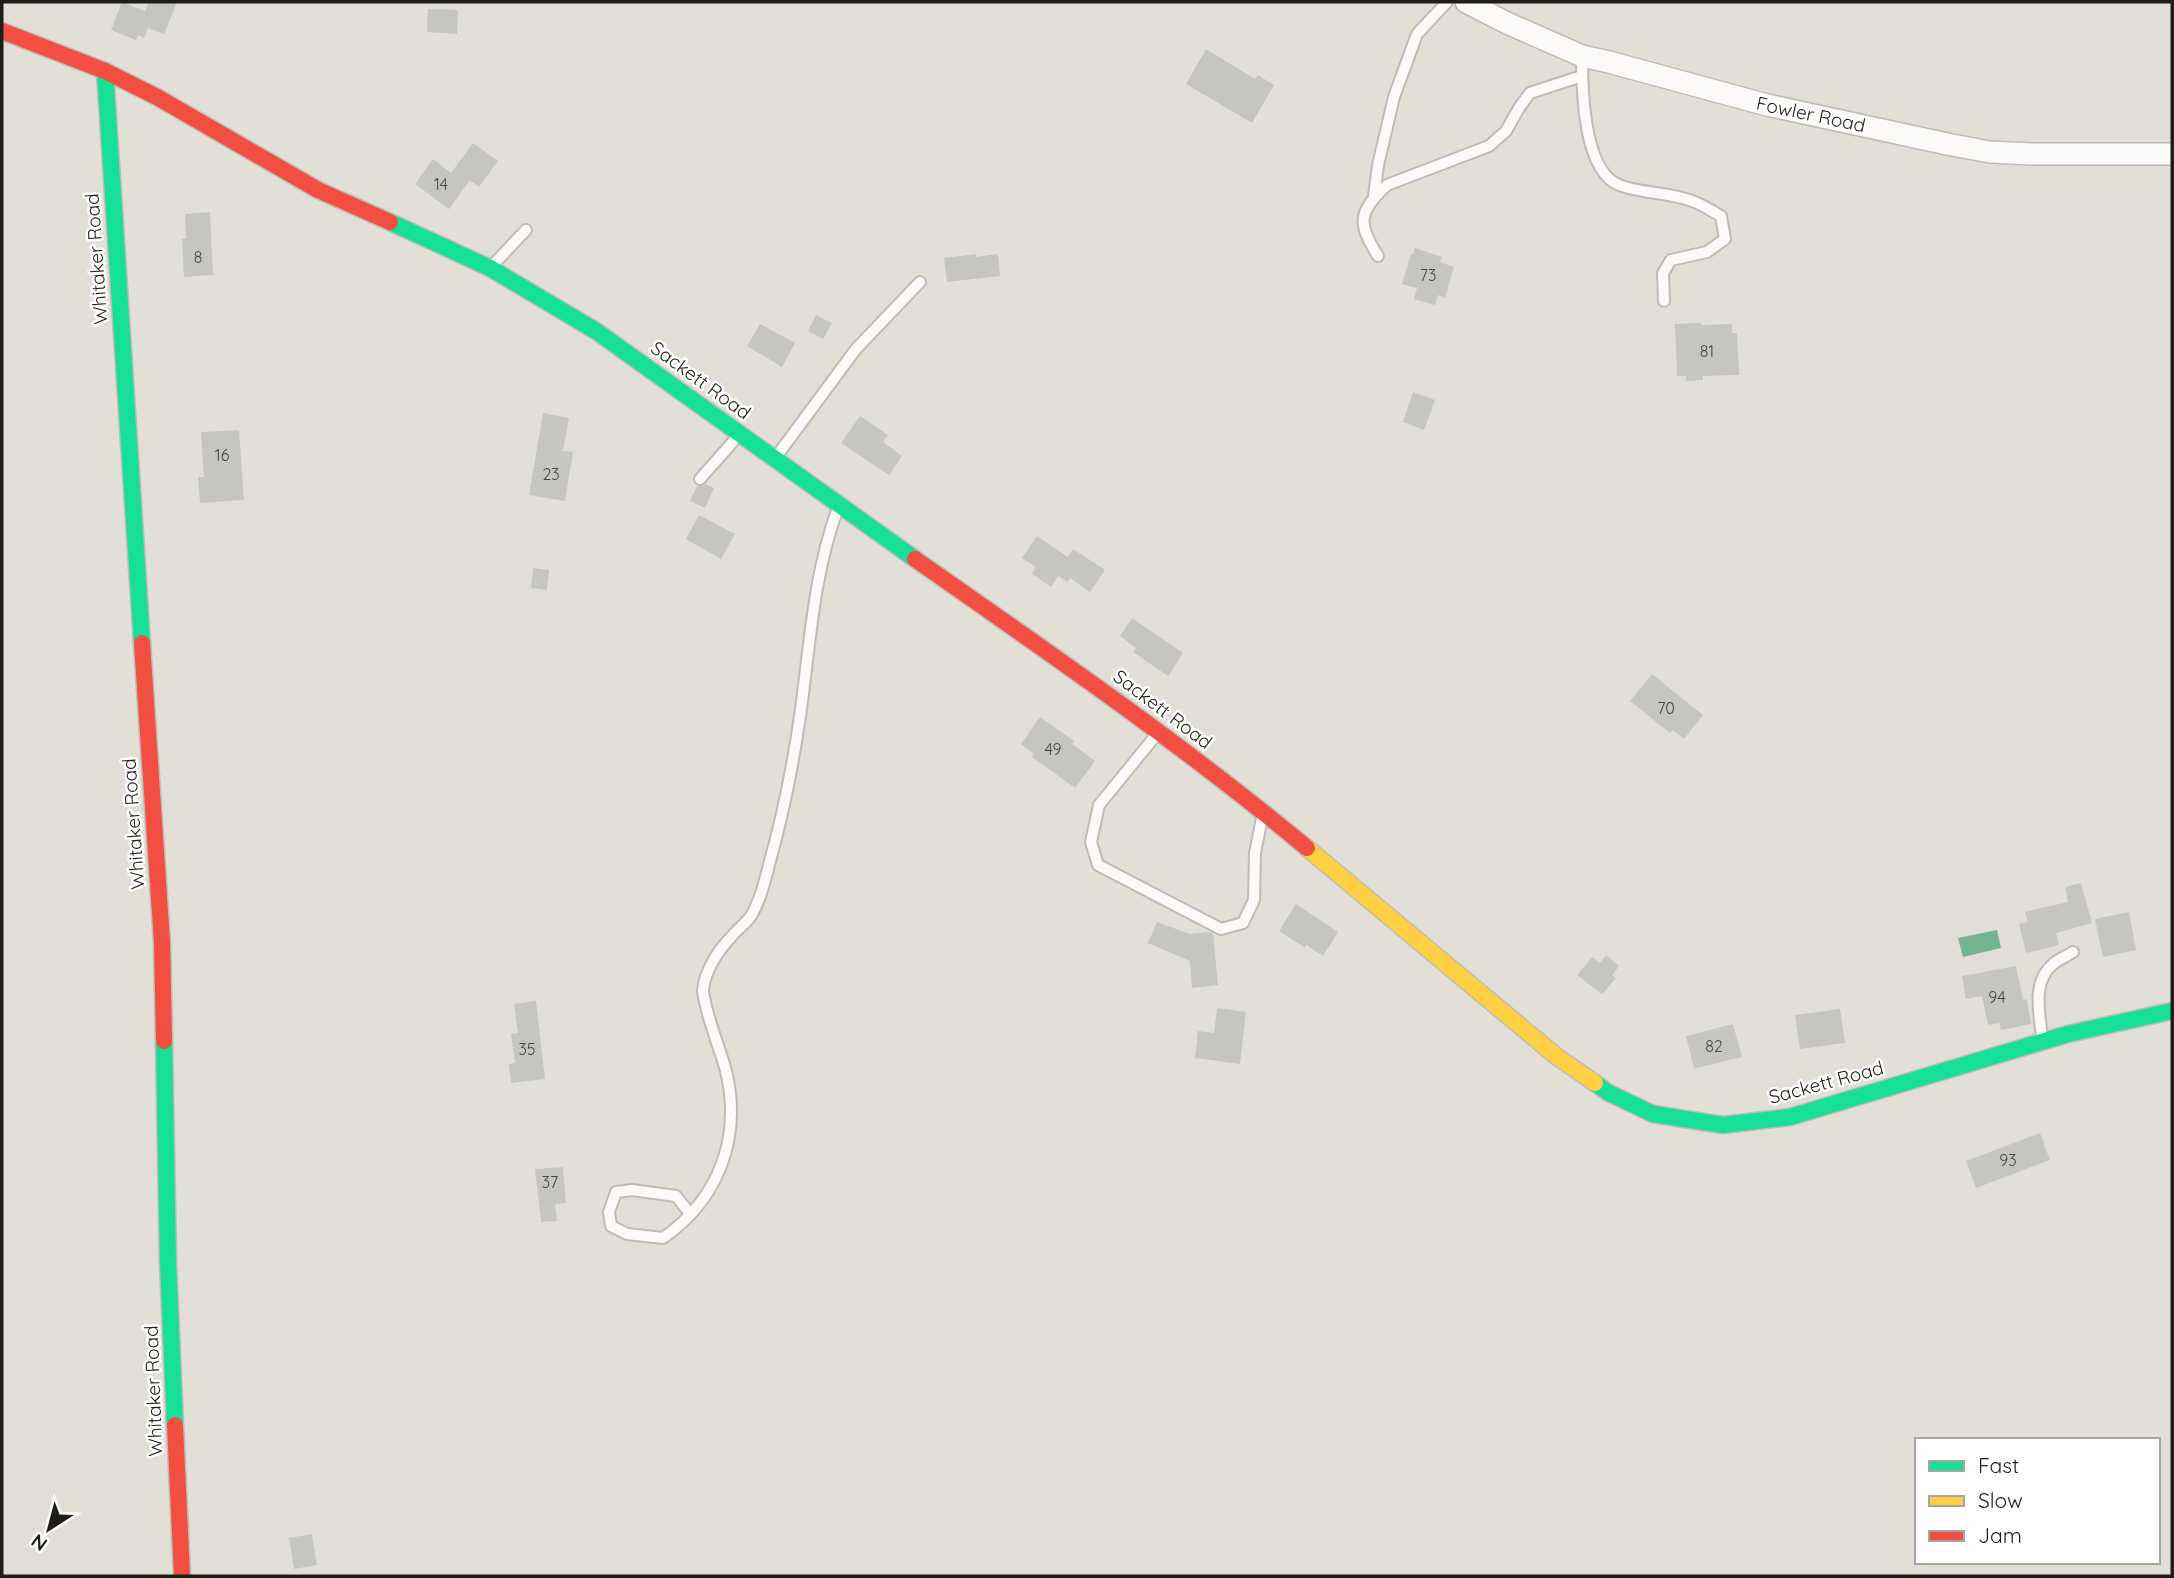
<svg xmlns="http://www.w3.org/2000/svg" width="2174" height="1578" viewBox="0 0 2174 1578" font-family="Quicksand,sans-serif">
  <rect width="100%" height="100%" fill="#e2dfd7"/>
  <path fill="#73b38e" d="M1997 930 2001 948 1963 957 1958 938Z"/>
  <path fill="#c6c6c0" d="M122 2 145 11 149 2H177L164 34 148 28 144 38 138 35 136 40 111 30Z
    M428 9 458 10 457 34 427 32Z
    M1206 49 1255 79 1258 75 1274 85 1252 123 1186 84Z
    M473 143 498 161 479 187 470 180 449 209 415 184 433 159 451 173Z
    M210 212 213 275 184 277 182 239H186L185 214Z
    M1415 248 1442 257 1440 262 1454 267 1445 298 1438 295 1435 305 1414 299 1417 288 1402 284 1411 254H1413Z
    M976 254V257L998 254 1000 276 947 282 944 258Z
    M816 315 832 323 823 339 808 331Z
    M1701 323V325L1732 324V333H1737L1739 375 1703 376V380L1686 381V376H1677L1675 324Z
    M760 324 795 343 782 367 747 346Z
    M1413 392 1435 400 1424 430 1403 422Z
    M543 413 569 418 563 451 573 452 565 501 529 495Z
    M860 416 888 435 883 442 902 456 889 475 841 443Z
    M239 430 244 500 200 503 198 477H204L201 432Z
    M706 484 714 488 705 508 690 501 697 486Z
    M699 515 735 534 721 559 686 539Z
    M1037 536 1068 557 1073 549 1105 570 1090 592 1070 578 1068 582 1058 576 1051 587 1032 574 1036 567 1022 558Z
    M533 568 549 570 547 590 531 588Z
    M1132 618 1183 653 1168 676 1133 652 1136 648 1120 636Z
    M1652 674 1703 715 1684 739 1673 730 1670 733 1630 701Z
    M1040 717 1074 741 1072 744 1095 761 1075 788 1032 757 1034 754 1021 744Z
    M2081 883 2092 923 2056 933 2059 945 2026 953 2019 924 2028 922 2025 912 2068 902 2065 887Z
    M1296 904 1338 932 1323 956 1306 945 1305 948 1279 931Z
    M2129 912 2136 950 2103 957 2095 919Z
    M1157 922 1190 934 1210 932 1213 934 1218 985 1192 988 1190 961 1148 943Z
    M1606 955 1619 966 1612 975 1616 978 1602 994 1577 975 1592 957 1600 963Z
    M2016 966 2023 1000 2027 999 2031 1024 2001 1030 1999 1023 1988 1025 1982 996 1966 999 1962 976Z
    M536 1001 545 1079 511 1083 509 1064 515 1063 511 1034 518 1033 514 1004Z
    M1217 1008 1246 1012 1240 1064 1195 1058 1198 1031 1214 1033Z
    M1840 1009 1845 1043 1800 1049 1795 1015Z
    M1733 1024 1742 1057 1694 1069 1686 1036Z
    M2040 1133 2050 1160 1976 1188 1966 1161Z
    M563 1167 566 1203 555 1204 557 1221 541 1222 535 1169Z
    M312 1534 317 1565 294 1569 289 1538Z"/>
  <g fill="none" stroke-linecap="round" stroke-linejoin="round">
    <defs>
      <path id="lane" d="M1582 56C1582 90 1583 170 1619 185 1642 194 1669 192 1692 201 1702 204 1711 211 1721 216L1725 239 1707 252 1671 260 1663 273 1664 301
        M1374 196 1378 165 1394 97 1417 34 1447 2
        M1378 256C1357 223 1358 212 1387 185L1489 146 1506 131 1519 108 1530 93 1582 76
        M492 266 526 230
        M776 457 856 349 920 282
        M700 479 738 436
        M1157 734 1099 805 1091 842 1098 865 1221 929 1243 923 1254 900 1255 853 1263 813
        M2042 1039C2040 1013 2031 983 2053 964 2059 959 2067 956 2073 952
        M690 1214 676 1196 632 1190 616 1192 609 1212 611 1226 627 1234 663 1238C719 1199 742 1137 726 1071 720 1049 711 1028 706 1006 705 1001 703 995 703 990 705 970 719 949 733 935 738 929 746 923 751 916 761 899 765 880 770 861 783 814 793 765 800 716 810 646 813 575 838 508"/>
      <path id="street" d="M1466 2 1507 23 1582 56 1609 62 1767 105 1952 145 1990 152 2032 154H2172"/>
      <path id="fast" d="M105 71 142 643
        M390 222 490 268 596 331 915 559
        M164 1041 168 1262 175 1425
        M1595 1083 1609 1093 1653 1114 1723 1125 1790 1117 2068 1034 2172 1011"/>
      <path id="slow" d="M1307 848 1556 1056 1595 1083"/>
      <path id="jam" d="M2 31 105 71 157 97 318 190 390 222
        M915 559C1048 652 1182 744 1307 848
        M142 643 162 942 164 1041
        M175 1425 182 1576"/>
    </defs>
    <use href="#lane" stroke="#bebcb5" stroke-width="14"/>
    <use href="#street" stroke="#bebcb5" stroke-width="24"/>
    <use href="#fast" stroke="#bebcb5" stroke-width="19"/>
    <use href="#slow" stroke="#bebcb5" stroke-width="19"/>
    <use href="#jam" stroke="#bebcb5" stroke-width="19"/>
    <use href="#lane" stroke="#fbfaf9" stroke-width="10"/>
    <use href="#street" stroke="#fbfaf9" stroke-width="21"/>
    <use href="#fast" stroke="#16e098" stroke-width="16"/>
    <use href="#slow" stroke="#ffcf43" stroke-width="16"/>
    <use href="#jam" stroke="#f24e42" stroke-width="16"/>
  </g>
  <g text-anchor="middle" dominant-baseline="central" stroke-width="5" stroke-linejoin="round" paint-order="stroke">
    <g font-size="16" fill="#484741">
      <text x="441" y="184">14</text>
      <text x="198" y="257">8</text>
      <text x="1428" y="275">73</text>
      <text x="1707" y="351">81</text>
      <text x="222" y="455">16</text>
      <text x="551" y="474">23</text>
      <text x="1666" y="708">70</text>
      <text x="1053" y="749">49</text>
      <text x="1997" y="997">94</text>
      <text x="1714" y="1046">82</text>
      <text x="527" y="1049">35</text>
      <text x="2008" y="1160">93</text>
      <text x="550" y="1182">37</text>
    </g>
    <g font-size="19" fill="#1e1d17" stroke="#fff">
      <text transform="translate(1811 114) rotate(12)">Fowler Road</text>
      <text transform="translate(96 259) rotate(-94)">Whitaker Road</text>
      <text transform="translate(701 380) rotate(36)">Sackett Road</text>
      <text transform="translate(1163 709) rotate(37)">Sackett Road</text>
      <text transform="translate(133 824) rotate(-94)">Whitaker Road</text>
      <text transform="translate(1826 1082) rotate(-15)">Sackett Road</text>
      <text transform="translate(153 1391) rotate(-92)">Whitaker Road</text>
    </g>
  </g>
  <rect width="2174" height="1578" fill="none" stroke="#1e1d17" stroke-width="7"/>
  <rect x="1915" y="1438" width="245" height="126" fill="#ffffff" stroke="#a5a5a2" stroke-width="2"/>
  <rect x="1929" y="1461" width="35" height="10" fill="#16e098" stroke="#a5a5a2" stroke-width="2"/>
  <text x="1978" y="1473" font-size="21" fill="#1e1d17">Fast</text>
  <rect x="1929" y="1496" width="35" height="10" fill="#ffcf43" stroke="#a5a5a2" stroke-width="2"/>
  <text x="1978" y="1508" font-size="21" fill="#1e1d17">Slow</text>
  <rect x="1929" y="1531" width="35" height="10" fill="#f24e42" stroke="#a5a5a2" stroke-width="2"/>
  <text x="1978" y="1543" font-size="21" fill="#1e1d17">Jam</text>
  <g transform="translate(49 1529) rotate(216)" stroke="#ffffff" stroke-width="5" paint-order="stroke">
  <path d="M0-5L12 26L0 18L-12 26Z" fill="#1e1d17"/>
  <text y="-10" font-size="19" font-weight="bold" text-anchor="middle" fill="#1e1d17">N</text>
  </g>
</svg>
